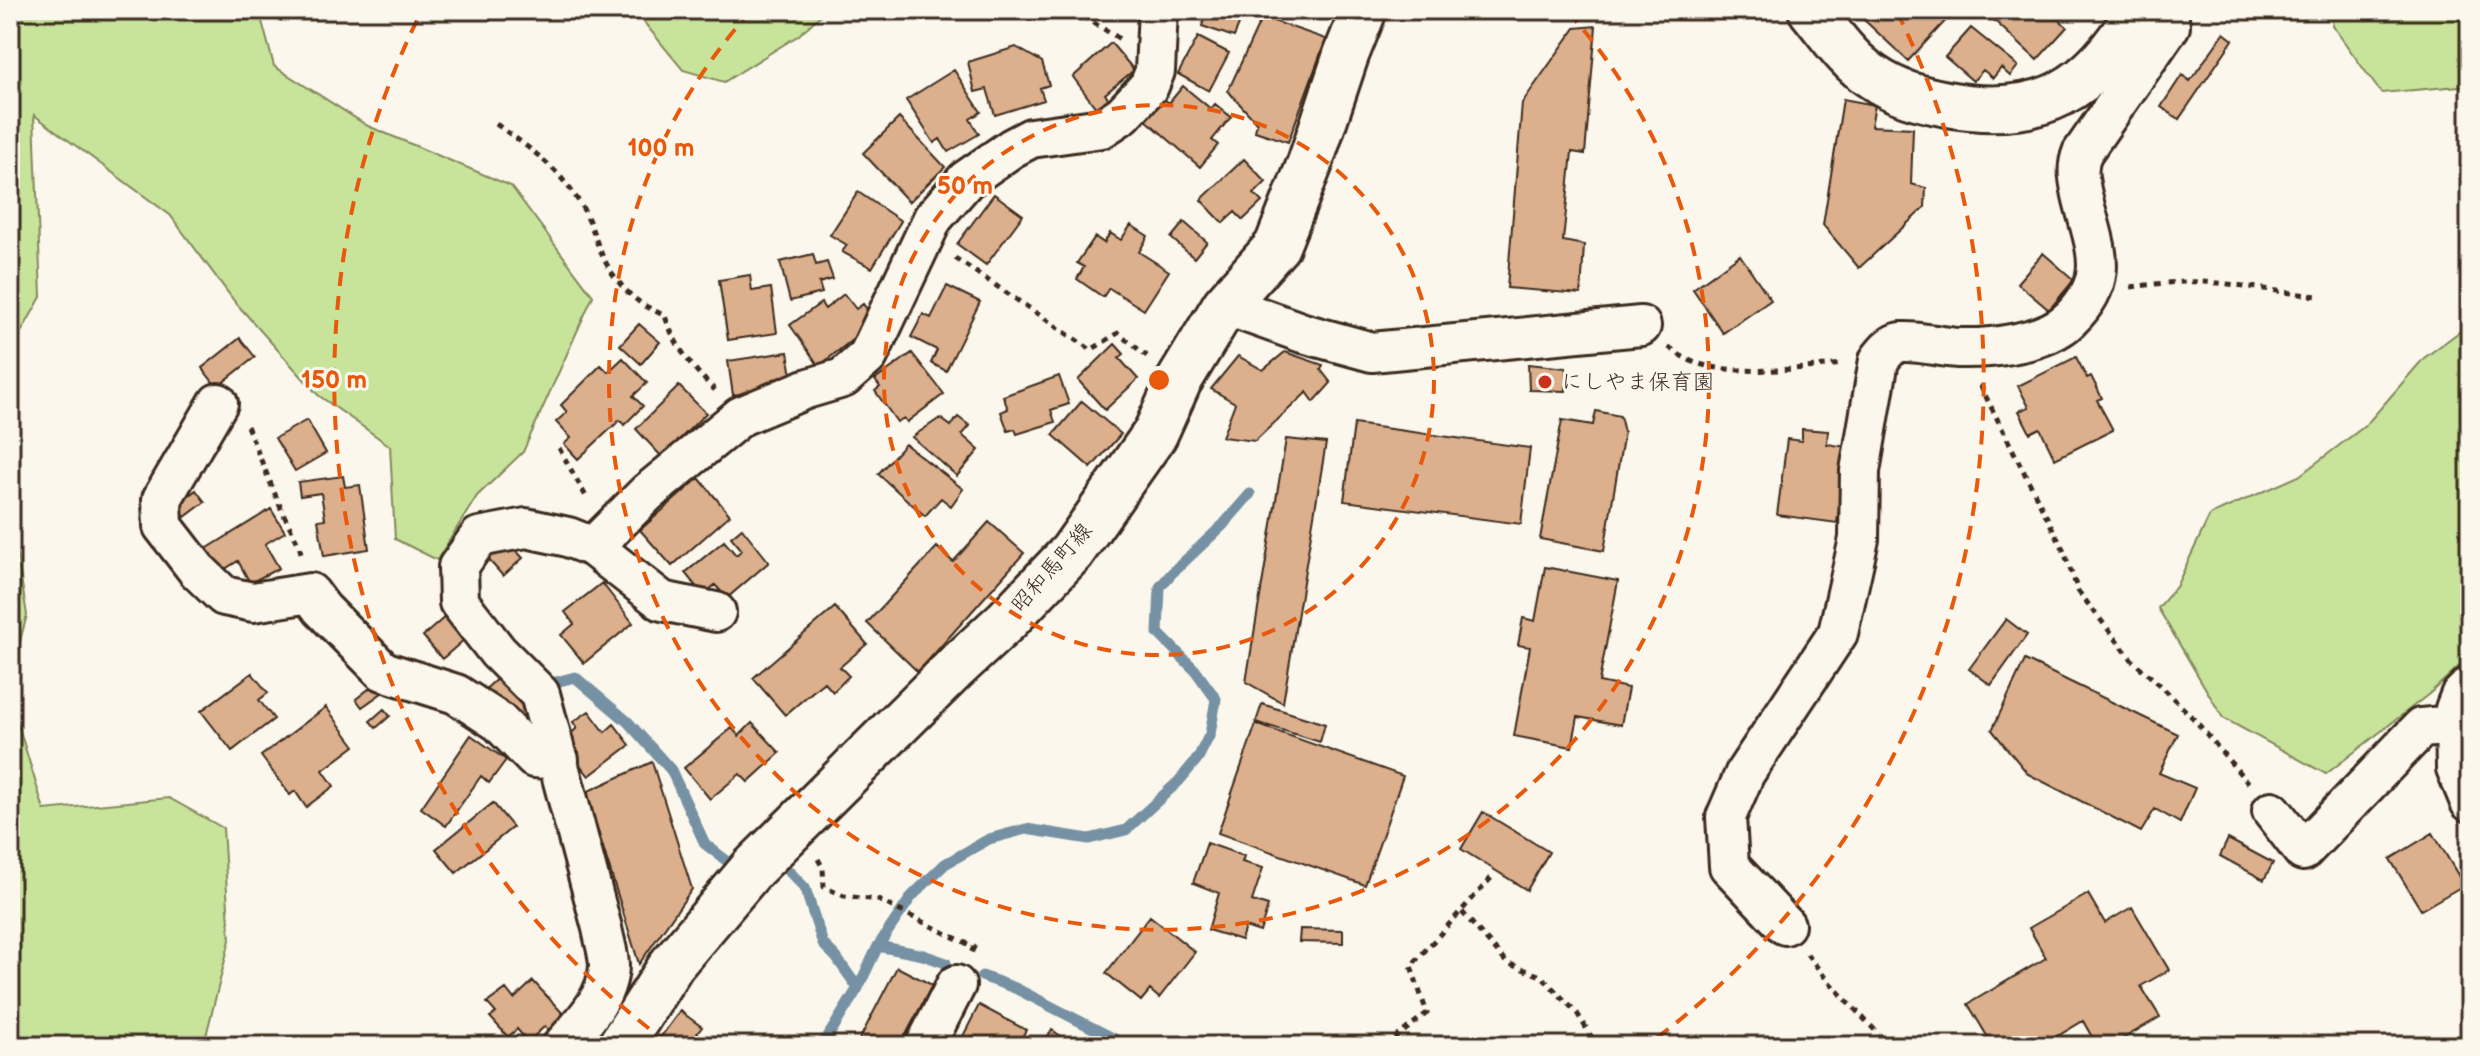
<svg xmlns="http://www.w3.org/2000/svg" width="2480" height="1056" viewBox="0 0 2480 1056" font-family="'Balsamiq Sans','Klee One',sans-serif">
  <rect width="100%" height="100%" fill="#fbf7ec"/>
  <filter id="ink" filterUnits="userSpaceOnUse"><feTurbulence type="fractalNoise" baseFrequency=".0125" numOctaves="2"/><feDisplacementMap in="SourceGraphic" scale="16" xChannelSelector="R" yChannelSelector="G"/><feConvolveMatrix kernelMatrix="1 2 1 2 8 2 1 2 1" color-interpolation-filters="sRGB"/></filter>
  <g filter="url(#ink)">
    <path fill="#c8e49b" stroke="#82875c" stroke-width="2" d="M10 10H259L274 66 368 126 511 186 593 296 523 452 477 496 437 560 395 539 390 446 318 395 235 302 170 215 34 115 41 297 10 352Z
      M638 10H826L799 35 724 82 683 70 642 20Z
      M2334 10H2470V85L2381 93 2332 25Z
      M2470 324V656L2429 694 2326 774 2223 718 2158 608 2176 587 2210 515 2299 476 2366 425 2424 358Z
      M10 511 27 615 10 678Z
      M10 698 44 810 169 798 223 828 230 940 205 1040 206 1046H10Z"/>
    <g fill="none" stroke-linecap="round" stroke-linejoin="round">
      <path stroke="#7591a3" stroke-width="11" d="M552 683 575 677 628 722 671 770 705 844 727 861
        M783 865 805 888 823 944 836 957 858 988
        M878 946 923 955 946 963
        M982 976 1015 988 1128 1046
        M819 1046 827 1038 858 988 878 946 912 896 945 864 989 839 1026 829 1089 839 1126 830 1179 781 1198 758 1210 734 1216 699 1195 670 1158 633 1160 587 1171 574 1223 525 1250 494"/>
    </g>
    <path fill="#dcaf8d" stroke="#3b2a1e" stroke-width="2" d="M1207 10H1245L1234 37 1202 26Z
      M1278 10H1322L1320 15 1310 12 1307 21Z
      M1870 10H1944L1950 16 1908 61 1862 18Z
      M1983 10H2049L2067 27 2037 60Z
      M1262 17 1326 39 1288 142 1255 131 1257 123 1228 91Z
      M1596 26 1585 154 1572 152 1563 241 1584 245 1581 294 1507 288 1522 103 1575 28Z
      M1971 28 2018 66 2010 76 2001 68 1993 78 1983 70 1973 81 1945 57Z
      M2224 33 2233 40 2179 119 2161 107 2182 75 2190 81Z
      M1198 37 1229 53 1209 91 1178 74Z
      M1111 43 1134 70 1105 94 1111 102 1099 112 1073 77Z
      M1016 47 1042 62 1049 85 1040 88 1044 100 995 115 987 89 975 92 968 62Z
      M954 70 981 112 970 119 979 134 948 152 940 139 934 143 906 100Z
      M1183 86 1211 109 1215 104 1231 117 1212 140 1218 145 1200 167 1146 120 1164 99 1169 103Z
      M1843 99 1875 105 1871 126 1913 128 1911 184 1926 188 1925 207 1859 268 1823 225Z
      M899 118 945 167 909 202 863 153Z
      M1244 159 1266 182 1254 194 1262 202 1243 220 1235 212 1223 223 1201 200Z
      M858 192 901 221 872 268 842 252 847 245 830 235Z
      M994 194 1023 215 986 265 957 244Z
      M1184 222 1207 242 1194 258 1171 238Z
      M1131 225 1148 236 1139 252 1169 271 1144 310 1109 288 1103 297 1077 279 1084 267 1077 263 1095 237 1104 243 1110 233 1121 240Z
      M2043 253 2074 280 2049 310 2017 283Z
      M813 254 816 265 827 262 833 279 819 283 822 293 790 301 780 262Z
      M1740 255 1771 300 1723 333 1693 289Z
      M750 275 752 291 771 288 777 333 728 340 719 280Z
      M947 286 980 302 946 371 931 363 937 350 911 337 923 314 931 318Z
      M844 294 856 309 863 304 876 321 819 366 790 325 821 303 825 309Z
      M639 324 660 342 641 364 620 345Z
      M240 338 255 357 217 387 202 368Z
      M1115 344 1124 354 1119 358 1138 379 1105 410 1078 380Z
      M788 352 792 376 773 379 775 389 733 395 728 361Z
      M1285 352 1323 365 1321 370 1331 383 1314 402 1307 392 1255 441 1222 437 1235 403 1211 389 1238 356 1263 370Z
      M912 353 944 394 907 422 904 418 897 422 875 391 880 387 875 380Z
      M2076 357 2087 378 2091 376 2102 398 2097 400 2113 430 2055 459 2040 428 2030 433 2019 411 2029 407 2018 386Z
      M623 358 647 383 633 396 643 406 624 425 620 420 578 459 564 444 571 438 556 422 567 412 561 405 601 365 608 372Z
      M1528 364 1566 368V391L1529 390Z
      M1059 376 1069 404 1051 410 1055 422 1017 434 1015 429 1008 431 1001 412 1008 409 1003 396Z
      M679 386 706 413 662 457 636 429Z
      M1082 401 1121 434 1091 468 1053 435Z
      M1596 411 1620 416 1624 432 1604 551 1540 539 1562 420 1593 425Z
      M958 417 970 426 962 435 979 450 957 476 912 437 940 418 951 426Z
      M307 420 326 453 295 471 275 438Z
      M1354 424 1530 448 1521 524 1344 501Z
      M1802 429 1828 431 1827 444 1847 447 1837 523 1777 515 1787 439 1802 441Z
      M1286 439 1326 443 1283 703 1246 682Z
      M905 444 963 489 951 506 941 498 925 516 878 474Z
      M343 476 345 487 360 485 369 549 324 556 318 520 325 519 321 493 300 496 298 482Z
      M699 478 730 515 672 566 640 530Z
      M196 490 205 502 185 517 176 505Z
      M271 509 285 532 265 544 279 568 250 583 238 561 217 574 203 551Z
      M989 522 1024 553 918 672 867 623 937 547 953 562Z
      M742 528 769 562 727 598 715 585 703 595 685 573 724 541 736 555 742 550 731 537Z
      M506 540 523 558 503 576 487 558Z
      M1545 567 1618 581 1599 682 1628 688 1621 725 1578 717 1572 747 1514 736 1530 647 1518 645 1523 618 1535 621Z
      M602 583 633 623 584 663 561 635 574 624 565 612Z
      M835 607 867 644 840 667 849 676 833 692 824 682 785 715 753 678Z
      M446 616 465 639 442 659 423 636Z
      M2006 619 2027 635 1991 685 1969 669Z
      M2025 660 2178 734 2159 773 2195 788 2180 823 2155 809 2141 832 2028 774 1992 730Z
      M252 673 268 693 259 700 274 719 232 751 201 711Z
      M500 676 538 719 520 736 481 693Z
      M379 681 386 690 362 707 356 699Z
      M1262 704 1325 724 1320 742 1256 722Z
      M326 707 355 746 323 770 334 786 306 807 295 791 290 795 261 756Z
      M384 709 390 716 376 728 370 721Z
      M589 711 605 732 614 724 630 745 589 776 573 756 579 752 567 737 577 728 573 722Z
      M752 723 780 753 748 782 740 774 710 799 684 768 732 728 739 736Z
      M1256 724 1403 776 1365 885 1218 833Z
      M471 735 506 760 489 783 481 776 446 826 421 808Z
      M652 762 692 889 639 964 586 792Z
      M493 803 513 827 456 873 436 849Z
      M1483 812 1549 852 1527 890 1461 849Z
      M2433 833 2464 885 2421 910 2390 859Z
      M2228 839 2273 863 2264 880 2220 856Z
      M1207 843 1244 856 1242 862 1263 868 1252 901 1268 906 1260 932 1245 927 1241 940 1208 930 1219 893 1193 883Z
      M2088 894 2105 923 2132 907 2169 970 2141 986 2160 1017 2110 1046H2097L2083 1021 2041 1046H1993L1968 1004 2046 958 2029 928Z
      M1150 916 1195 952 1159 998 1150 990 1141 1001 1106 973Z
      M1300 929 1343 930V943L1299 942Z
      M897 967 932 985 900 1046H856Z
      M533 981 566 1017 550 1032 545 1026 528 1042 517 1029 508 1037 490 1017 496 1013 487 1003 506 989 514 999Z
      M979 1005 1026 1030 1017 1046H967L960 1042Z
      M680 1011 702 1027 693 1039 703 1046H654Z
      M1052 1030 1076 1046H1041Z"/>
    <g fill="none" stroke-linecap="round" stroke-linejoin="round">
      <defs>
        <path id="street" d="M1225 305 1303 333 1372 352 1641 326
          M218 403 162 499 163 526 197 570 224 596 253 602 310 593 322 609 383 671 456 694 499 722 534 758 559 760
          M593 547 662 601 716 612
          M2470 686 2460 696 2455 709V725L2456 768 2470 802
          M2272 811 2303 851 2421 728 2455 725
          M1785 925 1729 866 1726 817 1745 773 1838 633 1859 539 1860 471 1879 360C1885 352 1892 343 1902 342 1920 341 1940 347 1958 348 1990 349 2045 343 2069 320 2114 277 2094 247 2082 195 2079 180 2076 168 2082 153L2170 26 2168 10
          M562 1046C582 1024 608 998 609 966 609 954 604 940 602 928L540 694 498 652 459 602 458 567 479 537 526 528 568 537 593 547 647 493 741 416 806 389 843 378 868 356 933 218 966 180 1012 148 1031 138 1102 128 1123 114 1149 86 1155 71 1158 10
          M925 1046 956 985"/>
        <path id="secondary" d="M1811 10C1830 33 1848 61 1873 77 1896 93 1921 99 1947 104 2042 121 2092 90 2139 10
          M620 1046 672 964 753 868 954 669 1007 620 1072 552 1155 434 1179 381 1225 305 1277 246 1310 163 1346 55 1364 10"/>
      </defs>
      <use href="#street" stroke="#3b2a1e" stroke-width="44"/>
      <use href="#secondary" stroke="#3b2a1e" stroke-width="50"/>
      <path stroke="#3b2a1e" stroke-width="5" stroke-dasharray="6 6" stroke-linecap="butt" d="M1073 10 1120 39
        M496 124C532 150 557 166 581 205 591 222 595 240 603 257 610 272 624 291 638 301 645 307 656 311 665 316 675 346 692 368 715 390
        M955 258 1091 350 1118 333 1147 356
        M2131 287C2159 283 2189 280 2218 283 2251 286 2284 293 2318 296
        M1669 347C1674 351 1679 355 1685 358 1720 378 1802 369 1842 364
        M1980 385 2063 549 2078 591 2133 661 2159 684 2194 719 2248 783
        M247 426 282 511 299 545 302 557
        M559 448 588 500
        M818 859 823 868 824 887 844 896 878 900 974 947 971 953
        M1462 912 1507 963 1541 976 1577 1013 1597 1046
        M1807 954 1827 980 1890 1046
        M1385 1046 1427 1013 1411 966 1492 877"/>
      <use href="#street" stroke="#fbf7ec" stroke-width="38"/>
      <use href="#secondary" stroke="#fbf7ec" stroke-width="44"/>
    </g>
  </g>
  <g fill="none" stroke="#e8590c" stroke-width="4" stroke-dasharray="14 10">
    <circle cx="1159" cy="380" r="275"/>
    <path d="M1568 12A550 550 0 1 1 750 12"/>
    <path d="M668 1043A825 825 0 0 1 421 12M1897 12A825 825 0 0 1 1650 1043"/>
  </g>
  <circle fill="#c8321e" stroke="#fbf7ec" stroke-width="3" cx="1545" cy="382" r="8"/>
  <g text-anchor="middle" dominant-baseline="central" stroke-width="6" stroke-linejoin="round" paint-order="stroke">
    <g font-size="22" fill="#3b2a1e" stroke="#fbf7ec" text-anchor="start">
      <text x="1561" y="382">にしやま保育園</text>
    </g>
    <g font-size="22" fill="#3b2a1e" stroke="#fbf7ec">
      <text transform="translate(1052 568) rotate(-49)">昭和馬町線</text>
    </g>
  </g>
  <circle cx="1159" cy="380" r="12" fill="#e8590c" stroke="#fbf7ec" stroke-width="4"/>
  <g font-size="24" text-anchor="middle" font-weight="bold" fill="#e8590c" stroke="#fbf7ec" stroke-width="6" stroke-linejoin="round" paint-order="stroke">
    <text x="661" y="156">100 m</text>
    <text x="965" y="194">50 m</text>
    <text x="334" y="388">150 m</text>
  </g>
  <rect width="2480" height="1056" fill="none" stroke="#fbf7ec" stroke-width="40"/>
  <rect x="20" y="20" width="2440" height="1016" fill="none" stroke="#3b2a1e" stroke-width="3" filter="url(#ink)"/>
</svg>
